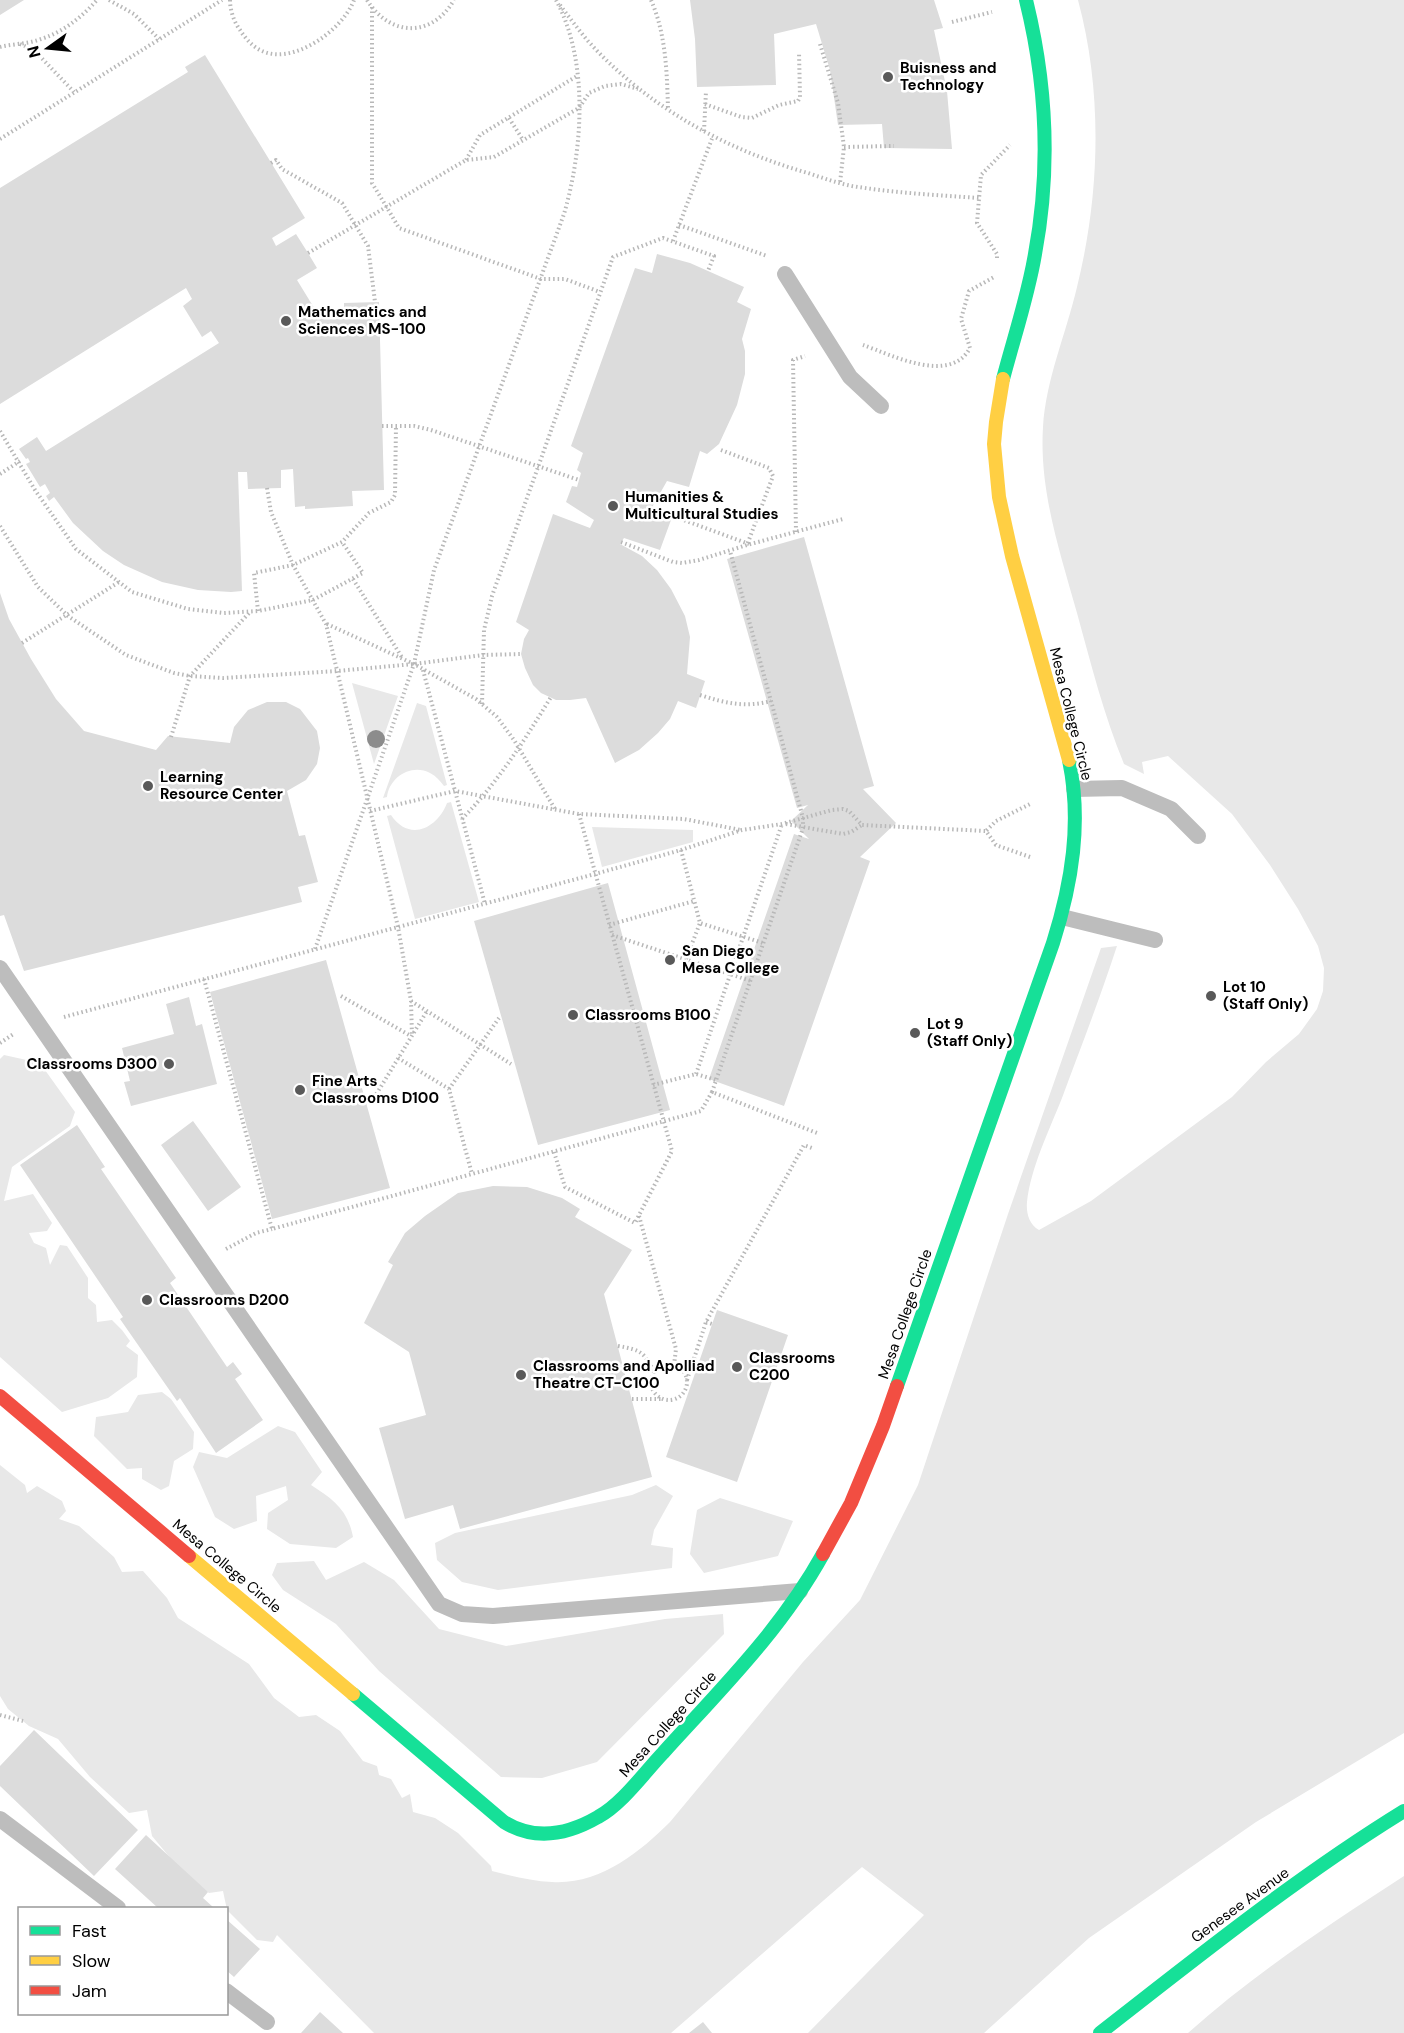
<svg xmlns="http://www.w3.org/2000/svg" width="1404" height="2033" viewBox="0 0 1404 2033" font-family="'DM Sans',sans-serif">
  <rect width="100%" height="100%" fill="#fff"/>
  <path fill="#e8e8e8" d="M1078 0H1404V1733L1256 1822 1089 1938 984 2033H808L924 1915 862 1867 671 2033H374L277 1935 273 1942 257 1940 227 1910 223 1891 209 1893 182 1872 152 1836 147 1810 129 1813 90 1777 58 1739 29 1726 8 1709 0 1696V1465L25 1485 27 1493 37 1486 62 1501 66 1511 59 1519 79 1526 114 1557 122 1572 143 1571 167 1598 178 1618 249 1664 274 1698 299 1717 316 1715 340 1731 363 1761 377 1766 379 1775 391 1779 402 1798 410 1794 413 1812 435 1818 458 1833 491 1866 492 1871C512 1876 532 1881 552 1882 599 1885 639 1853 670 1822L803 1662 860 1600 918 1485 1008 1214 1101 948 1117 946C1100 998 1081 1047 1062 1098 1049 1131 1031 1167 1027 1202 1026 1213 1029 1224 1039 1230L1091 1201 1232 1097 1266 1062 1299 1034 1317 1009 1323 991 1324 968 1318 946 1298 909 1270 865 1232 814 1168 756 1142 762 1144 774 1124 764C1104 716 1091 664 1077 613 1060 552 1039 491 1043 427 1046 379 1066 334 1077 287 1100 194 1103 93 1078 0Z
    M352 683 398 696 374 764Z
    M417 703 426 706 447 785 444 786C440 781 436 776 430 773 412 763 389 777 387 797L383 798Z
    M451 802 479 902 415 919 387 816 391 815C409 842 437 829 447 803Z
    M592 827 693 830V842L602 867Z
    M4 1055 40 1063 75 1112 70 1126 12 1167 4 1201 33 1194 52 1223 47 1231 29 1233 34 1243 46 1248 50 1265 60 1245 67 1246 88 1278V1298L96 1305 97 1322 112 1320 122 1330 130 1341 126 1346 138 1355 137 1377 108 1398 62 1412 0 1357V1059Z
    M162 1392 171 1399 194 1432 193 1449 174 1461 169 1486 161 1490 142 1479V1468L127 1469 94 1436 96 1417 128 1412 138 1395Z
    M278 1426 295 1432 322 1472 311 1485C333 1499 348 1510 353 1537L336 1548 290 1544 267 1529 268 1513 288 1500 286 1486 256 1496 257 1521 234 1529 215 1517 193 1467 199 1452 227 1458Z
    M656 1485 673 1496 654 1530 651 1545 673 1548 672 1568 498 1590 462 1582 437 1560 435 1543 455 1533 632 1495Z
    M720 1498 793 1521 778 1556 704 1573 690 1554 697 1510Z
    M314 1561 326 1580 364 1562 394 1580 439 1629 506 1646 665 1619 723 1614 724 1634 597 1762 542 1778 501 1777 379 1671 336 1624 283 1590 272 1575 277 1563Z
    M1404 1876V2033H1188C1254 1974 1330 1924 1404 1876Z"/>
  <path fill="#dcdcdc" d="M0 0H24L0 15Z
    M690 0H934L943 28 934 30 947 91 952 149 884 148 882 124 838 125 830 70 816 24 774 34 776 85 697 87 695 39Z
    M205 55 305 218 272 238 276 246 296 234 308 253 317 268 297 280 316 311H344V303L379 302 384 490 352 491 353 506 305 509V506L295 507 293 469 281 470V488L248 489 247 472H238L242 591 231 592 198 590 162 582 124 565 103 551 73 523 54 497 49 501 46 496 50 493 45 484 40 487 26 464 30 462 28 458 26 459 19 449 37 437 46 451 219 343 211 331 202 337 183 306 192 299 186 288 0 404V188L188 72 185 67Z
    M657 254 690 263 744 287 737 302 751 309 742 339 745 351V374L737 405 719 444 707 454 700 451 689 487 667 481 650 511 671 520 660 550 624 538 620 544 642 556 657 570 671 589 685 616 690 637 687 674 705 681 696 708 678 701 670 719 658 733 639 750 615 763 586 698 570 700H556L541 693 533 685 525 668 521 654 524 639 529 630 516 622 553 514 590 528 594 520 566 502 572 486 577 487 581 473 577 470 583 453 571 446 635 268 652 273Z
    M804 537 874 786 863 789 896 823 860 857 870 861 784 1106 709 1079 794 834 809 839 791 821 808 805 797 808 727 559Z
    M0 593 9 619 31 659 56 699 84 731 156 750 168 736 230 743 234 727 248 710 267 702H286L300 709 317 731 320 748 317 764 306 780 287 791 299 836 305 835 318 882 298 887 302 902 24 971 4 915 0 916Z
    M608 883 670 1110 538 1145 474 921Z
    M326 960 390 1188 272 1219 210 992Z
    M189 997 196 1026 202 1024 217 1084 131 1106 124 1082 130 1081 122 1048 174 1034 166 1004Z
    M193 1121 241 1187 208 1211 161 1145Z
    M77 1125 105 1167 101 1169 176 1278 170 1283 227 1367 233 1362 242 1374 235 1379 263 1420 216 1453 180 1398 177 1401 120 1319 123 1317 20 1165Z
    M493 1186 527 1187 562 1198 580 1209 575 1217 632 1250 604 1294 652 1477 460 1529 453 1505 405 1519 379 1428 426 1415 409 1352 364 1323 393 1265 388 1262 405 1233 425 1216 458 1193Z
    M717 1310 788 1335 737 1482 666 1457Z
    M34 1730 138 1830 94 1876 0 1786V1766Z
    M146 1835 208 1892 203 1898 213 1907 211 1908H158L115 1869Z
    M226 1919 260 1949 234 1977 226 1970Z
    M320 2012 343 2033H301Z
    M703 2022 712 2033H689Z"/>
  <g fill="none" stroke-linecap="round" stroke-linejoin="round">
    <path stroke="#b8b8b8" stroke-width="4" stroke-dasharray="1.5 3" stroke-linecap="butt" d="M109 0 134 14 159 39
      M230 0C230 10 234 22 240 30 245 38 252 46 260 50 292 67 343 30 354 0
      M367 0C390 37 432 38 454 0
      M651 0C666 34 667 73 668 109
      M560 5C569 17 578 29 588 41 646 106 726 150 808 173 823 178 837 183 852 186 894 193 937 195 979 198
      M372 7V183L386 206 399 228 541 279H565L600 292
      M952 22 992 12
      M20 44 34 50 74 92
      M820 44 838 103 844 147 840 183
      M0 47C12 44 26 44 38 40 62 33 81 18 97 0
      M705 104 741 117 752 118 779 105 798 101 800 97 799 52
      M509 118 523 140
      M704 131 706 91
      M0 139 222 0
      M844 147 894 146
      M466 160 480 135 577 76
      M271 163 276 160 282 169 342 203 368 246 375 302
      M679 225 767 256
      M673 241 713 136
      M308 253 466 160 494 157 579 108 589 93 605 86 621 84 638 89
      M997 258V254L977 223 981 175 1010 145
      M863 345C892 355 950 385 970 348L961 319 969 291 994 277
      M382 426H414L431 430 579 480
      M0 431 35 490 76 549 132 592 188 609 224 613 258 611 313 600 363 573 342 542
      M721 450 769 468 773 476 747 545
      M0 474 20 461
      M267 488 271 512 293 565 326 624 398 927 411 1001 412 1036
      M659 511 749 544
      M0 526 38 587 68 616 126 655 174 673 190 676 223 678 337 671 414 664 483 655 521 654
      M796 532 793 360 805 356
      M621 542 673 562 682 563 699 560 747 545 843 519
      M353 579 403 659
      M258 611 254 573 293 565 342 542 369 513 391 502 395 495 396 425
      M327 624 414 664 476 699 497 717 514 740 555 809
      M22 643 119 582
      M423 670 485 904
      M700 695C725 703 745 708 771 701
      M482 704 484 630 492 596 613 257 663 238 714 256 708 271
      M171 737 190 676 250 612
      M370 811 455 791 579 814 684 819 741 830
      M462 819C498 782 524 741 551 697
      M786 824 843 834 851 832 862 825
      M681 850 700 923 763 943
      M1030 857 996 845 986 831 996 821 1032 803
      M609 925 694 901
      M612 935 751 981
      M315 949 414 664 434 570 564 214C583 149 589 61 556 0
      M686 959 700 923
      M204 979 272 1229 701 1111 712 1092 817 1133
      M341 996 411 1036
      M411 1001 511 1064
      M64 1017 595 874 681 850 742 830 782 824 832 810 843 809 849 811 862 825 986 831
      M0 1043 15 1033
      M398 1058 449 1089 472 1174
      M696 1074 782 824
      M653 1085 696 1074 716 1080
      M449 1089 499 1018
      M712 1092 803 828V818L730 551
      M374 1098 427 1011
      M554 1152 565 1187 635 1223 672 1151 579 814
      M639 1216 676 1349 674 1365
      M226 1249 256 1233 272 1229
      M706 1322 712 1324
      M618 1346C641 1350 644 1352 654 1372
      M651 1382a18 18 0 1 1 36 0a18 18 0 1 1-36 0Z
      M687 1380 706 1322 804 1145 812 1148
      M632 1399H661
      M0 1715 23 1721"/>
    <path stroke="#bdbdbd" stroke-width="16" d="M785 274 850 377 881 406
      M1074 789 1122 788 1171 809 1198 836
      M1062 917 1155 940
      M0 968 439 1604 462 1614 493 1616 800 1591
      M0 1819 118 1908
      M226 1991 267 2022"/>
    <path stroke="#16e098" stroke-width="14" d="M1003 379C1014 337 1028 296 1035 254 1051 168 1047 85 1026 0
      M897 1386 1053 943C1072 883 1082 822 1069 760
      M353 1694 504 1822C535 1841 567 1835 598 1817 622 1804 644 1773 663 1753 720 1690 781 1630 823 1554
      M1100 2033C1199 1956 1297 1877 1404 1811"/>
    <path stroke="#ffcf43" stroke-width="14" d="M1003 379 996 422 994 444 999 497 1012 556 1069 760
      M189 1556 353 1694"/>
    <path stroke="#f24e42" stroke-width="14" d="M0 1396 189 1556
      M823 1554 851 1503 883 1426 897 1386"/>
  </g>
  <circle fill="#8c8c8c" cx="376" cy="739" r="9"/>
  <g fill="#595959" stroke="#fff" stroke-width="2">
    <circle cx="888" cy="77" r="6"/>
    <circle cx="286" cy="321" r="6"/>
    <circle cx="613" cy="506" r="6"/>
    <circle cx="148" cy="786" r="6"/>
    <circle cx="670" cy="960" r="6"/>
    <circle cx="1211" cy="996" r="6"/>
    <circle cx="573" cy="1015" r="6"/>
    <circle cx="915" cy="1033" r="6"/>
    <circle cx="169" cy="1064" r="6"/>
    <circle cx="300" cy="1090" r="6"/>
    <circle cx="147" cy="1300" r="6"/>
    <circle cx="737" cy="1367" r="6"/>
    <circle cx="521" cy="1375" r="6"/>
  </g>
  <g text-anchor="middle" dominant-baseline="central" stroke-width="5" stroke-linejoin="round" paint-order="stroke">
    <g font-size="15" font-weight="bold" fill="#000" stroke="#fff" text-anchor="start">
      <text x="900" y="68">Buisness and<tspan x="900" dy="17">Technology</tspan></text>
      <text x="298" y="312">Mathematics and<tspan x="298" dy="17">Sciences MS-100</tspan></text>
      <text x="625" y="497">Humanities &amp;<tspan x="625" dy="17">Multicultural Studies</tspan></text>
      <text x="160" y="777">Learning<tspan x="160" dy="17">Resource Center</tspan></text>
      <text x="682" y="951">San Diego<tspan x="682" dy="17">Mesa College</tspan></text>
      <text x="1223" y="987">Lot 10<tspan x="1223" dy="17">(Staff Only)</tspan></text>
      <text x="585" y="1015">Classrooms B100</text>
      <text x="927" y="1024">Lot 9<tspan x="927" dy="17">(Staff Only)</tspan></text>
      <text x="157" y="1064" text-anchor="end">Classrooms D300</text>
      <text x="312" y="1081">Fine Arts<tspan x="312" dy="17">Classrooms D100</tspan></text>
      <text x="159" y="1300">Classrooms D200</text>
      <text x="749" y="1358">Classrooms<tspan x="749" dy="17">C200</tspan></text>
      <text x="533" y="1366">Classrooms and Apolliad<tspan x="533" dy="17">Theatre CT-C100</tspan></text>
    </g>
    <g font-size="15" fill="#000" stroke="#fff">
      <text transform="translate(1071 714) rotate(76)">Mesa College Circle</text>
      <text transform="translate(905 1314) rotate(-71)">Mesa College Circle</text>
      <text transform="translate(227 1566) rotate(40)">Mesa College Circle</text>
      <text transform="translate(668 1724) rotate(-48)">Mesa College Circle</text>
      <text transform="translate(1240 1905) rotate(-36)">Genesee Avenue</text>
    </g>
  </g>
  <rect x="18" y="1907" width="210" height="108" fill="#ffffff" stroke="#999999" stroke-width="1.5"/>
  <rect x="30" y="1926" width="30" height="9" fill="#16e098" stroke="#999999" stroke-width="1.5"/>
  <text x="72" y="1937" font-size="18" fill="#000000">Fast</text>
  <rect x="30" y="1956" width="30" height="9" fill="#ffcf43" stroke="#999999" stroke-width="1.5"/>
  <text x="72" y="1967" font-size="18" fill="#000000">Slow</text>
  <rect x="30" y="1986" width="30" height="9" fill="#f24e42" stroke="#999999" stroke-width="1.5"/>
  <text x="72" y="1997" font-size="18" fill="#000000">Jam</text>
  <g transform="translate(48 48) rotate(255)" stroke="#ffffff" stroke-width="4.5" paint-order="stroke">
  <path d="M0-4.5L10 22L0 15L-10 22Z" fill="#000000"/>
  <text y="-9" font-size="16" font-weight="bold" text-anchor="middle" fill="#000000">N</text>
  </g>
</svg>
